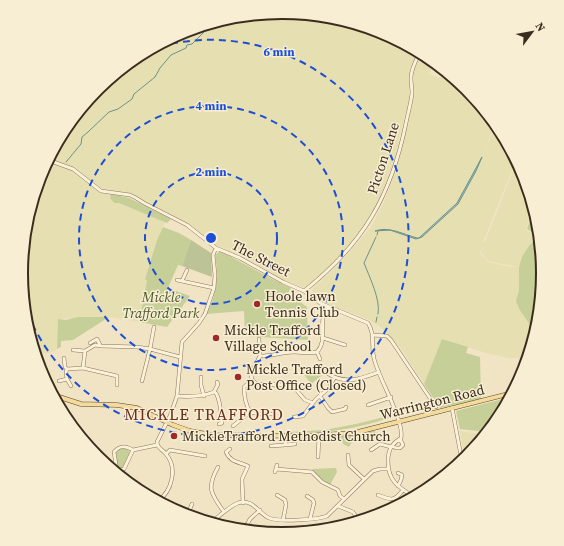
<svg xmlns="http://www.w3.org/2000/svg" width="564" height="546" viewBox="0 0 564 546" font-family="'Source Serif 4',serif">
  <rect width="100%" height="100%" fill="#f0e4c4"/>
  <path fill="#e6dfb1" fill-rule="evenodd" d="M282 12 333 17 382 32 417 51 409 73V106L405 114 395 157 381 197 367 223 352 243 330 268 306 288 283 280 239 254 211 243 192 226 132 194 101 188 71 167 48 159 65 128 98 88 137 56 182 32 231 17Z
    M418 61 427 63 433 66 429 74 440 78 445 70 467 89 495 123 483 155 496 124 516 160 483 242H485L517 161 523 173 534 208 526 228 527 231 537 236 533 241 518 267 488 261 481 252 484 244 480 253 488 262 510 267H519V291L517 306 530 325 527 359 508 358 486 353 442 339 424 384 402 350 382 328 367 319 319 300 312 292 313 288 332 271 348 254 369 229 373 230 370 229 385 200 401 152 413 100 414 83 413 74ZM482 157 476 171 458 204 422 237 417 239 390 230H375L390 229 419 238 457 202Z
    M47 161 72 170 104 194H111L110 198 114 203H119L165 222 157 240 145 279 147 281 139 322 109 317 58 319 57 349 50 353 35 354 26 324 21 273 26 222 41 173Z
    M460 431 485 435 465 459 463 449Z"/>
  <path fill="#c6cf97" d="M111 194 129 198 171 219 167 223 119 203H114L110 198Z
    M534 209 538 222 543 273 538 324 528 358 530 325 519 309 516 301 519 291V267L522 257 529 246 538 236 527 229Z
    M163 227 179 233 191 240 182 266 178 265 168 288 190 296 167 327 139 322 147 281 145 279 157 240Z
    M219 252H222L274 280 291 288 288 293 307 307 308 340 245 336 244 311 206 314C217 296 219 276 215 255Z
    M78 317H109L73 340 61 341V347L57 349 58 319 66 320Z
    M442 339 468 347 466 353 480 357 481 399 440 408 424 384Z
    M320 368 325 373 311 384 303 373Z
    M507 398 502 412H498V420L487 432 460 429 456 411Z
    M392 415 389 418C357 429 324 433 289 434V432L324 430 356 424Z
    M373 430 378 434V438L370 437 352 442 349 447 343 444 342 440 320 439 321 438 347 436Z
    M119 448H125L130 452 123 468 120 469 117 467 115 453Z
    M336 468 337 472 330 485 320 479 312 469Z"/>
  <path fill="#bcc397" d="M191 240 211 253 212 277 182 266Z"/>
  <path fill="#a6c3bb" stroke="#6c928a" d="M482 157 476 171 458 204 422 237 416 239 390 230 375 231C388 226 403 234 417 238H419L457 203Z"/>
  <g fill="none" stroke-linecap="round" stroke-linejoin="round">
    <path stroke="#6c928a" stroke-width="1" d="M66 162 81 144 82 137 88 132 109 112 118 109 132 99 134 94 155 77 160 68 171 55 186 48 187 45 192 44 213 23
      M377 235 378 231
      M376 237 364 263C369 276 381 300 378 314
      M376 322 377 317"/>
    <defs>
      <path id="minor" d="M48 160 73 169 101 191 130 195 136 198 144 203 187 225 216 248 240 258 283 282 304 291 320 303 368 323C376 335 370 349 375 362 382 384 394 402 400 425 401 430 402 433 401 438 398 440 394 443 392 446 389 450 388 456 388 461 388 481 398 487 414 497
        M177 280 214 288
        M182 281 187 270
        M304 291C363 244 391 197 406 123 408 113 411 103 412 93 412 88 411 83 411 78 411 69 416 60 420 52
        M154 327 150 349 180 357
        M373 335 387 336 391 340 436 407
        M323 338 345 345
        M259 339 260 356
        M90 343 97 339 100 345
        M73 350 85 351
        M317 352 320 359
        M64 358 65 367 67 369
        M83 368 85 351 95 345 101 346 137 347 150 349 142 381
        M327 373C345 385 360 379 379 372
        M201 377V385L204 396
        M67 379 71 386
        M252 380 244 387C244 396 245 403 250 412L260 414H273
        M59 381 67 379 66 372 67 369 83 368 117 376V385
        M214 392 216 393C221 402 221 413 222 423L219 424
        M177 396C190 397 201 397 214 392L218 384 217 382
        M320 396 328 408 332 412 345 409 346 407
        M313 403 305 400 292 385 257 384 252 380 251 374 260 356C272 356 283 352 294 352 302 352 309 354 317 352 326 342 321 331 323 318 324 314 326 310 327 306
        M368 405 391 397
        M452 408 462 461
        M294 417 303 416 316 399 329 388 334 378
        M233 426 250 412
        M285 445 295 444
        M271 446 285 445 286 436
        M392 446 396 448H400L403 445 400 439
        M230 449 226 452C230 462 239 462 248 466L242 479 243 503
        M371 450 380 444 391 447
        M166 454 170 450 205 456
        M348 455 349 465 364 479
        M318 457 319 436
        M218 467C206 488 211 494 224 512
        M276 469 312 472 322 482 338 490 340 496 344 499
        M117 471 114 452C120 445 125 446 133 450
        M275 472 277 465
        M117 474V471L124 469 133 450 157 445
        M398 486 401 480 402 475 398 473
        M422 487 426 485 431 487
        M277 495 285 500 286 505 283 520
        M378 495C391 500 394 502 403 490
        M307 496 313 500 314 503 310 519
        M158 501C172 491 178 468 166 454 162 449 157 448 157 442L170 416 177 396 182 342 199 323 205 314 214 288 215 275 213 255 216 248
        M338 506 353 512 357 518 355 522
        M189 516V511L192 504
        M357 518 364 519
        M210 523C219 517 228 507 238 503 253 498 258 513 269 518 279 522 317 520 327 516L373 471 380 469H388
        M245 526 248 523 250 519 260 510"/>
      <path id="major" d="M53 395 81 404 117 405 137 408 173 425 190 431 212 435 305 436 354 433 512 393"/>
    </defs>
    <use href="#minor" stroke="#8b7659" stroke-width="4"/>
    <use href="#major" stroke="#59442e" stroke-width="5"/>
    <use href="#minor" stroke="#faf1d8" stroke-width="3"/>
    <use href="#major" stroke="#f4db9b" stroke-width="4"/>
  </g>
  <g fill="none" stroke="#1d4ed8" stroke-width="2" stroke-dasharray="7 5">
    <circle cx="211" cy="238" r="66"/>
    <circle cx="211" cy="238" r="132"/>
    <path d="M148 50A198 198 0 1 1 24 304"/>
  </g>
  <g fill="#9d2a27" stroke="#f7eed4" stroke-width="1.5">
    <circle cx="257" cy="304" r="4"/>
    <circle cx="216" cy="338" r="4"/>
    <circle cx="238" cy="377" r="4"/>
    <circle cx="174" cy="436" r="4"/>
  </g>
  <g text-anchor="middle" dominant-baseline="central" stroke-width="3" stroke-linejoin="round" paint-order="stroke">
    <g font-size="14" fill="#3b2d1e" stroke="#f7eed4">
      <text transform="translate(383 158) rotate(-72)">Picton Lane</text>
      <text transform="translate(261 258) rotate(27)">The Street</text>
      <text transform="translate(432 402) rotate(-14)">Warrington Road</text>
    </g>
    <g font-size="14" fill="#3b2d1e" stroke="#f7eed4" text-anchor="start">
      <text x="265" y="296">Hoole lawn<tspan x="265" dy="16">Tennis Club</tspan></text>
      <text x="224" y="330">Mickle Trafford<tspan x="224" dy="16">Village School</tspan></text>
      <text x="246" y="369">Mickle Trafford<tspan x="246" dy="16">Post Office (Closed)</tspan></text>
      <text x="182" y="436">MickleTrafford Methodist Church</text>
    </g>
    <g font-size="14" font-style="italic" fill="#495824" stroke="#f7eed4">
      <text x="161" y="297">Mickle<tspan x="161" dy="16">Trafford Park</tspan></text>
    </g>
    <g font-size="16" letter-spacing="1" fill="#692f1c" stroke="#f7eed4">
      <text x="204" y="414">MICKLE TRAFFORD</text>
    </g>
  </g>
  <path d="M0 0H564V546H0ZM28 273a254 254 0 1 1 508 0a254 254 0 1 1-508 0Z" fill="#f7eed4" fill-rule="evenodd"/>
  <path fill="none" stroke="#3b2d1e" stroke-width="2" d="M28 273a254 254 0 1 1 508 0a254 254 0 1 1-508 0Z"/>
  <circle cx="211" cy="238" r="6" fill="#1d4ed8" stroke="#f7eed4" stroke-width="2"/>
  <g font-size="12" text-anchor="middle" font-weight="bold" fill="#1d4ed8" stroke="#f7eed4" stroke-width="3" stroke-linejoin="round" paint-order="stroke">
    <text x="279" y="56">6 min</text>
    <text x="211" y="110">4 min</text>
    <text x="211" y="176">2 min</text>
  </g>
  <g transform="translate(532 32) rotate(58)" stroke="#f7eed4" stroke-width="3" paint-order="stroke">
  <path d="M0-3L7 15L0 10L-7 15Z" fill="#3b2d1e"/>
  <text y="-6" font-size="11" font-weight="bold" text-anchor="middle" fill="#3b2d1e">N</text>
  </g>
</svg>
